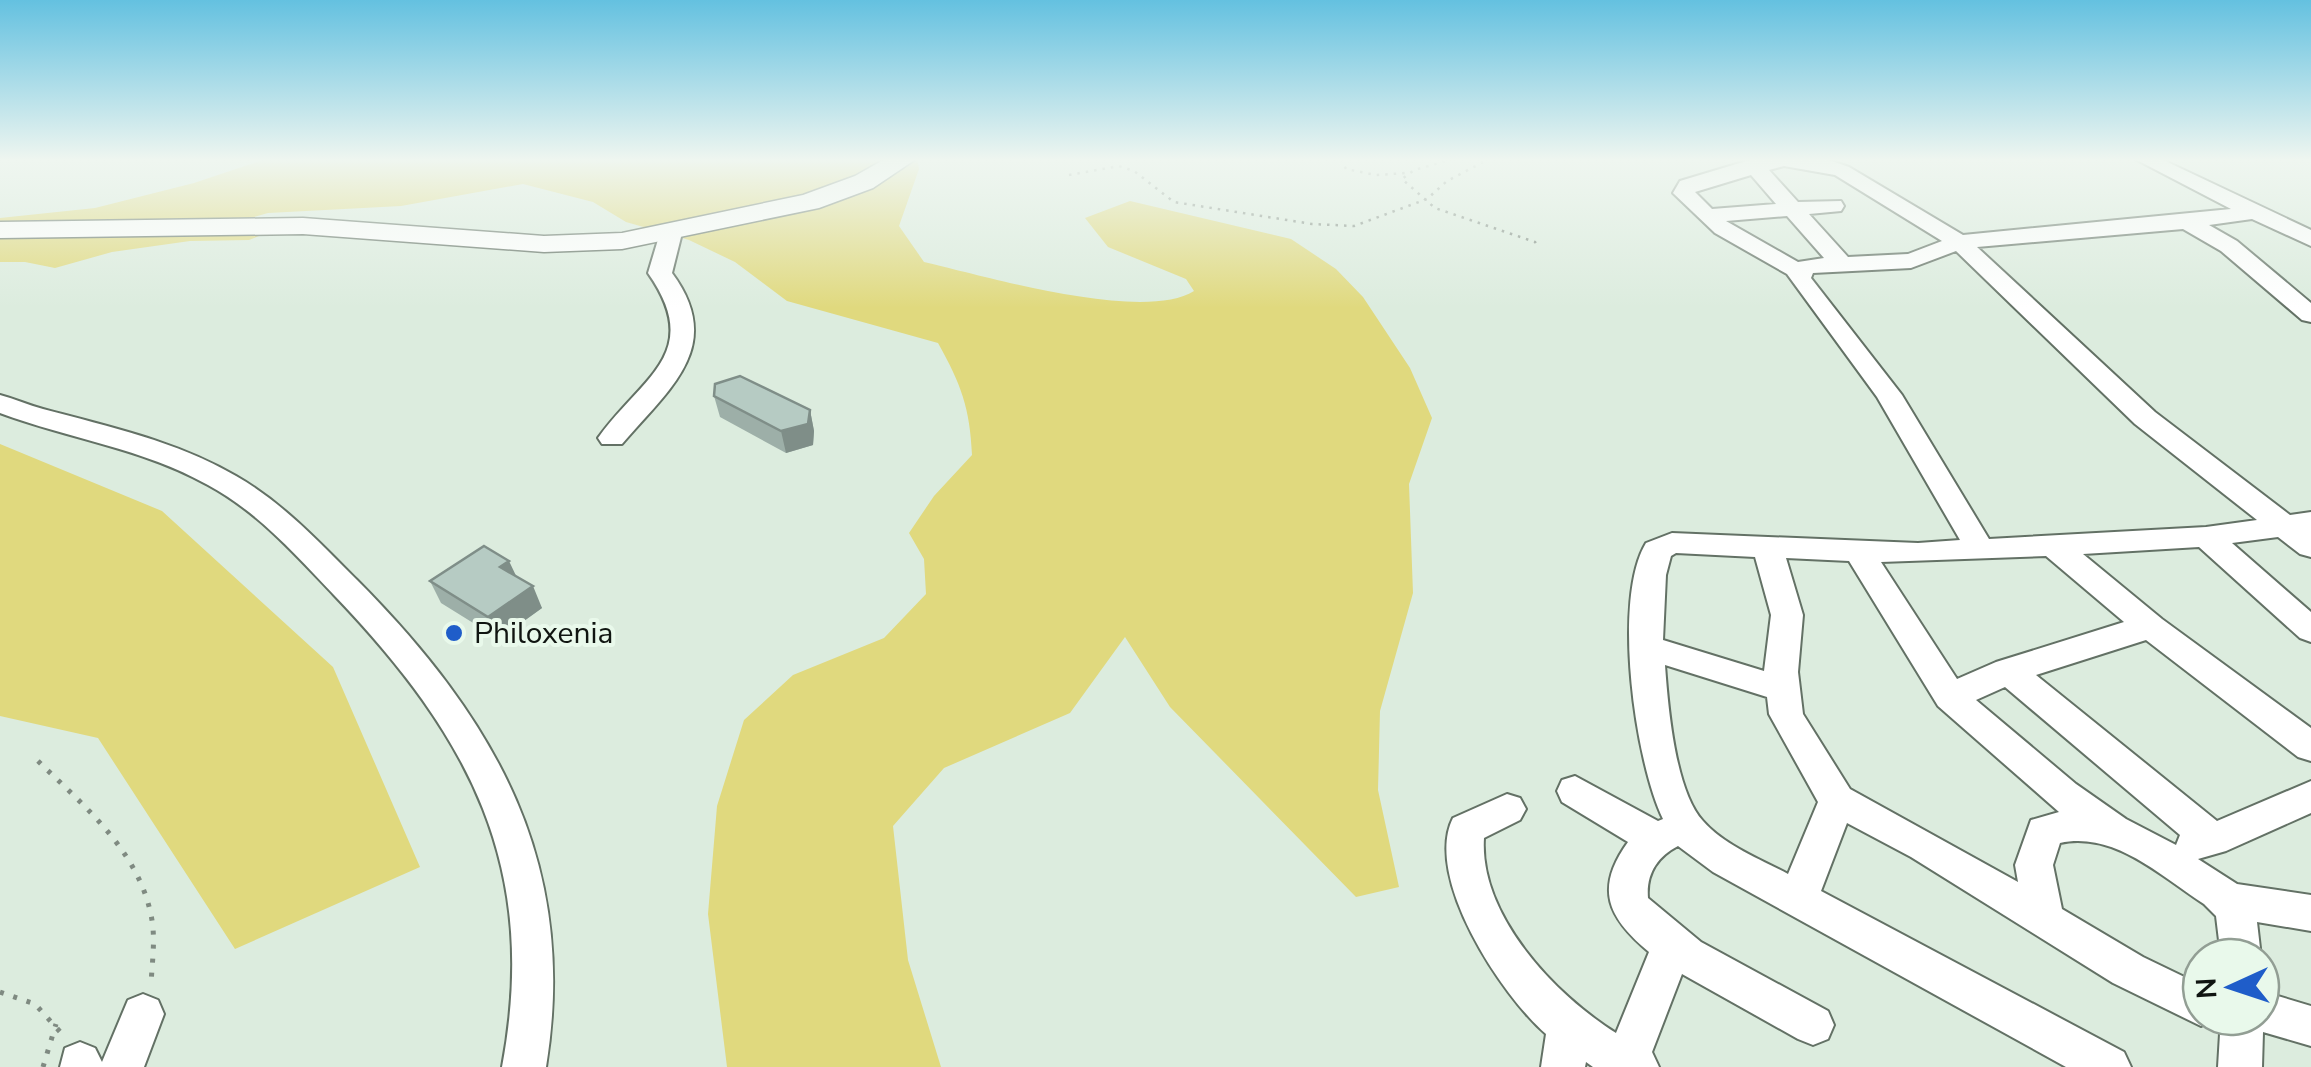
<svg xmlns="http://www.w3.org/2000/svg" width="2311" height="1067" viewBox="0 0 2311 1067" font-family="'Nunito Sans',sans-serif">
  <rect width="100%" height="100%" fill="#dcecde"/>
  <path fill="#e0d97e" d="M266 159H917L919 169 899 226 924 262C985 276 1143 323 1194 291L1186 279 1108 247 1085 218 1130 201 1291 239 1336 269 1363 297 1410 368 1432 418 1409 484 1413 593 1380 711 1378 790 1399 887 1356 897 1170 707 1125 637 1070 713 944 768 893 826 908 960 941 1067H727L708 914 717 806 744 720 793 675 884 638 926 594 924 559 909 533 934 496 972 455C970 408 961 384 938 343L787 301 735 262 689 240 626 222 593 202 523 184 401 206 268 213 240 221 0 227V218L95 208 194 183Z
    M264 234 249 240 190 241 112 252 55 268 25 262H0V237Z
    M0 444 162 511 333 667 420 867 235 949 98 738 0 716Z"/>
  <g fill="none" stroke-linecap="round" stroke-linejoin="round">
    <defs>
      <path id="minor" d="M1753 159H1826L1849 167 1963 235 2231 209 2135 159H2161L2311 230V246L2252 219 2209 225 2237 241 2311 303V322L2302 320 2221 251 2183 229 1977 247 2155 412 2290 515 2311 512V557L2300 554 2278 537 2232 543 2311 612V642L2300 638 2199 547 2083 554 2162 619 2311 728V761L2298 757 2146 640 2036 675 2217 821 2311 781V813L2226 851 2198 859 2237 884 2311 895V931L2257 922 2261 957V958L2221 957 2216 916 2204 904C2161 876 2114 831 2060 843L2053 865 2062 909 2143 957 2201 985V1017H2217L2201 1026 2113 983 1911 857 1847 823 1821 891 2124 1052 2131 1067H2066L1713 872 1678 846C1657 857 1646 874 1648 898L1701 942 1828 1011 1834 1025 1828 1039 1813 1045 1798 1039 1682 974 1652 1052 1659 1067H1593L1586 1062 1585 1067H1541L1546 1034C1502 996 1423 877 1453 818L1507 794 1520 798 1526 809 1520 820 1484 838C1479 915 1555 995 1616 1033L1649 952C1608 918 1594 889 1628 842L1562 802 1557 791 1562 780 1575 776 1658 821 1663 819C1635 761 1612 599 1646 543L1672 533 1918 543 1960 540 1877 397 1787 274 1715 233 1673 193 1680 181ZM1784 166 1835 175 1942 241 1908 254 1848 257 1809 214 1841 211 1844 206 1841 201 1798 202 1769 170ZM1751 175 1776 204 1712 209 1695 192ZM1787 216 1824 258 1798 262 1726 221ZM1956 251 2135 424 2257 520 2206 527 1989 539 1902 395 1811 278 1813 273 1911 268ZM1676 553 1755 557 1771 615 1764 671 1663 640 1666 575 1671 556ZM2046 556 2124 622 1996 662 1957 679 1881 562ZM1786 558 1849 561 1938 706 2059 812 2031 820 2015 865 2018 882 1850 789 1803 714 1798 672 1803 615ZM1665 665 1767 697 1769 714 1818 802 1788 874C1760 859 1724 845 1703 821 1675 791 1668 706 1665 665ZM2005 687 2180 835 2176 845 2126 819 2076 784 1976 700Z
        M671 226 682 233 672 273C726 346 670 388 622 444H602L598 438C641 377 705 354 648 273L660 233Z
        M0 395C15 399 28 405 43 409 110 427 176 441 236 476 283 503 319 542 357 580 496 720 579 864 546 1067H502C540 866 469 736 334 595 295 554 258 512 208 485 142 448 70 439 0 413Z
        M2261 991 2311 1006V1046L2263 1032 2262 1067H2218L2221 1017H2261Z
        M143 994 158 1000 164 1014 144 1067H60L65 1048 80 1042 95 1048 102 1062 128 1000Z"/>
      <path id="major" d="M885 159H916L873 188 819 208 622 249 544 252 303 234 0 238V222L303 218 544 236 622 233 803 195 855 176Z"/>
    </defs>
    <use href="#minor" stroke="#637165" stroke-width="4"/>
    <use href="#major" stroke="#637165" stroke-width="3"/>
    <path stroke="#7f8a81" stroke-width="2.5" stroke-dasharray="2.5 6" stroke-linecap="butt" d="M1341 159 1346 169 1376 175 1406 173
      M1452 159H1477
      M1453 159 1414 170 1402 179 1435 208 1535 242 1538 247
      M1069 175 1119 166 1134 171 1174 202 1312 224 1354 226 1427 199 1447 181 1489 159"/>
    <path stroke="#7f8a81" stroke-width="5" stroke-dasharray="4 10" stroke-linecap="butt" d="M38 761C83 805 138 850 151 915 156 938 152 962 151 985
      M0 992 35 1004 63 1035
      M43 1067 56 1024"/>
    <use href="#minor" fill="#fff" fill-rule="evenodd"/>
    <use href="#major" fill="#fff" fill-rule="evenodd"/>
  </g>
  <path fill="#9dafa8" d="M714 396 810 410 814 431 813 445 786 453 720 417Z
    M516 576 542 608 499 639 441 603 430 581Z"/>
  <path fill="#7f8e88" d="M810 410 814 431 813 445 786 453 781 431Z
    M509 561 519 582 500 567Z
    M533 586 542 608 499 639 488 617Z"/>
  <path fill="#b6cbc3" stroke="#7f8e88" stroke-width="2.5" d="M740 376 810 410 808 424 781 431 714 396 715 384Z
    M484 546 509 561 500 567 533 586 488 617 430 581Z"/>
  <linearGradient id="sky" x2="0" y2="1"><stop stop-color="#64c1e0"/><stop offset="0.52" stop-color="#eff6f0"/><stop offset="1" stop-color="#eff6f0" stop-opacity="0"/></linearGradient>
  <rect width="2311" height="308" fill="url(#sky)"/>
  <circle fill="#1f5dc9" stroke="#e9f9eb" stroke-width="4" cx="454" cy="633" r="10"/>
  <g text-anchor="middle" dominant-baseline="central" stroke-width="8" stroke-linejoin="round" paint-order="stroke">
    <g font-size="30" fill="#101511" stroke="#e9f9eb" text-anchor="start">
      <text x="474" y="633">Philoxenia</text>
    </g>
  </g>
  <g transform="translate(2231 987) rotate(267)"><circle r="48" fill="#e9f9eb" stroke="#929e94" stroke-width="2.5"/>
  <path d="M0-8L18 38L0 25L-18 38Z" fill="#1f5dc9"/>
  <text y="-15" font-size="28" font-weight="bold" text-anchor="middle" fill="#101511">N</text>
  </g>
</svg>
